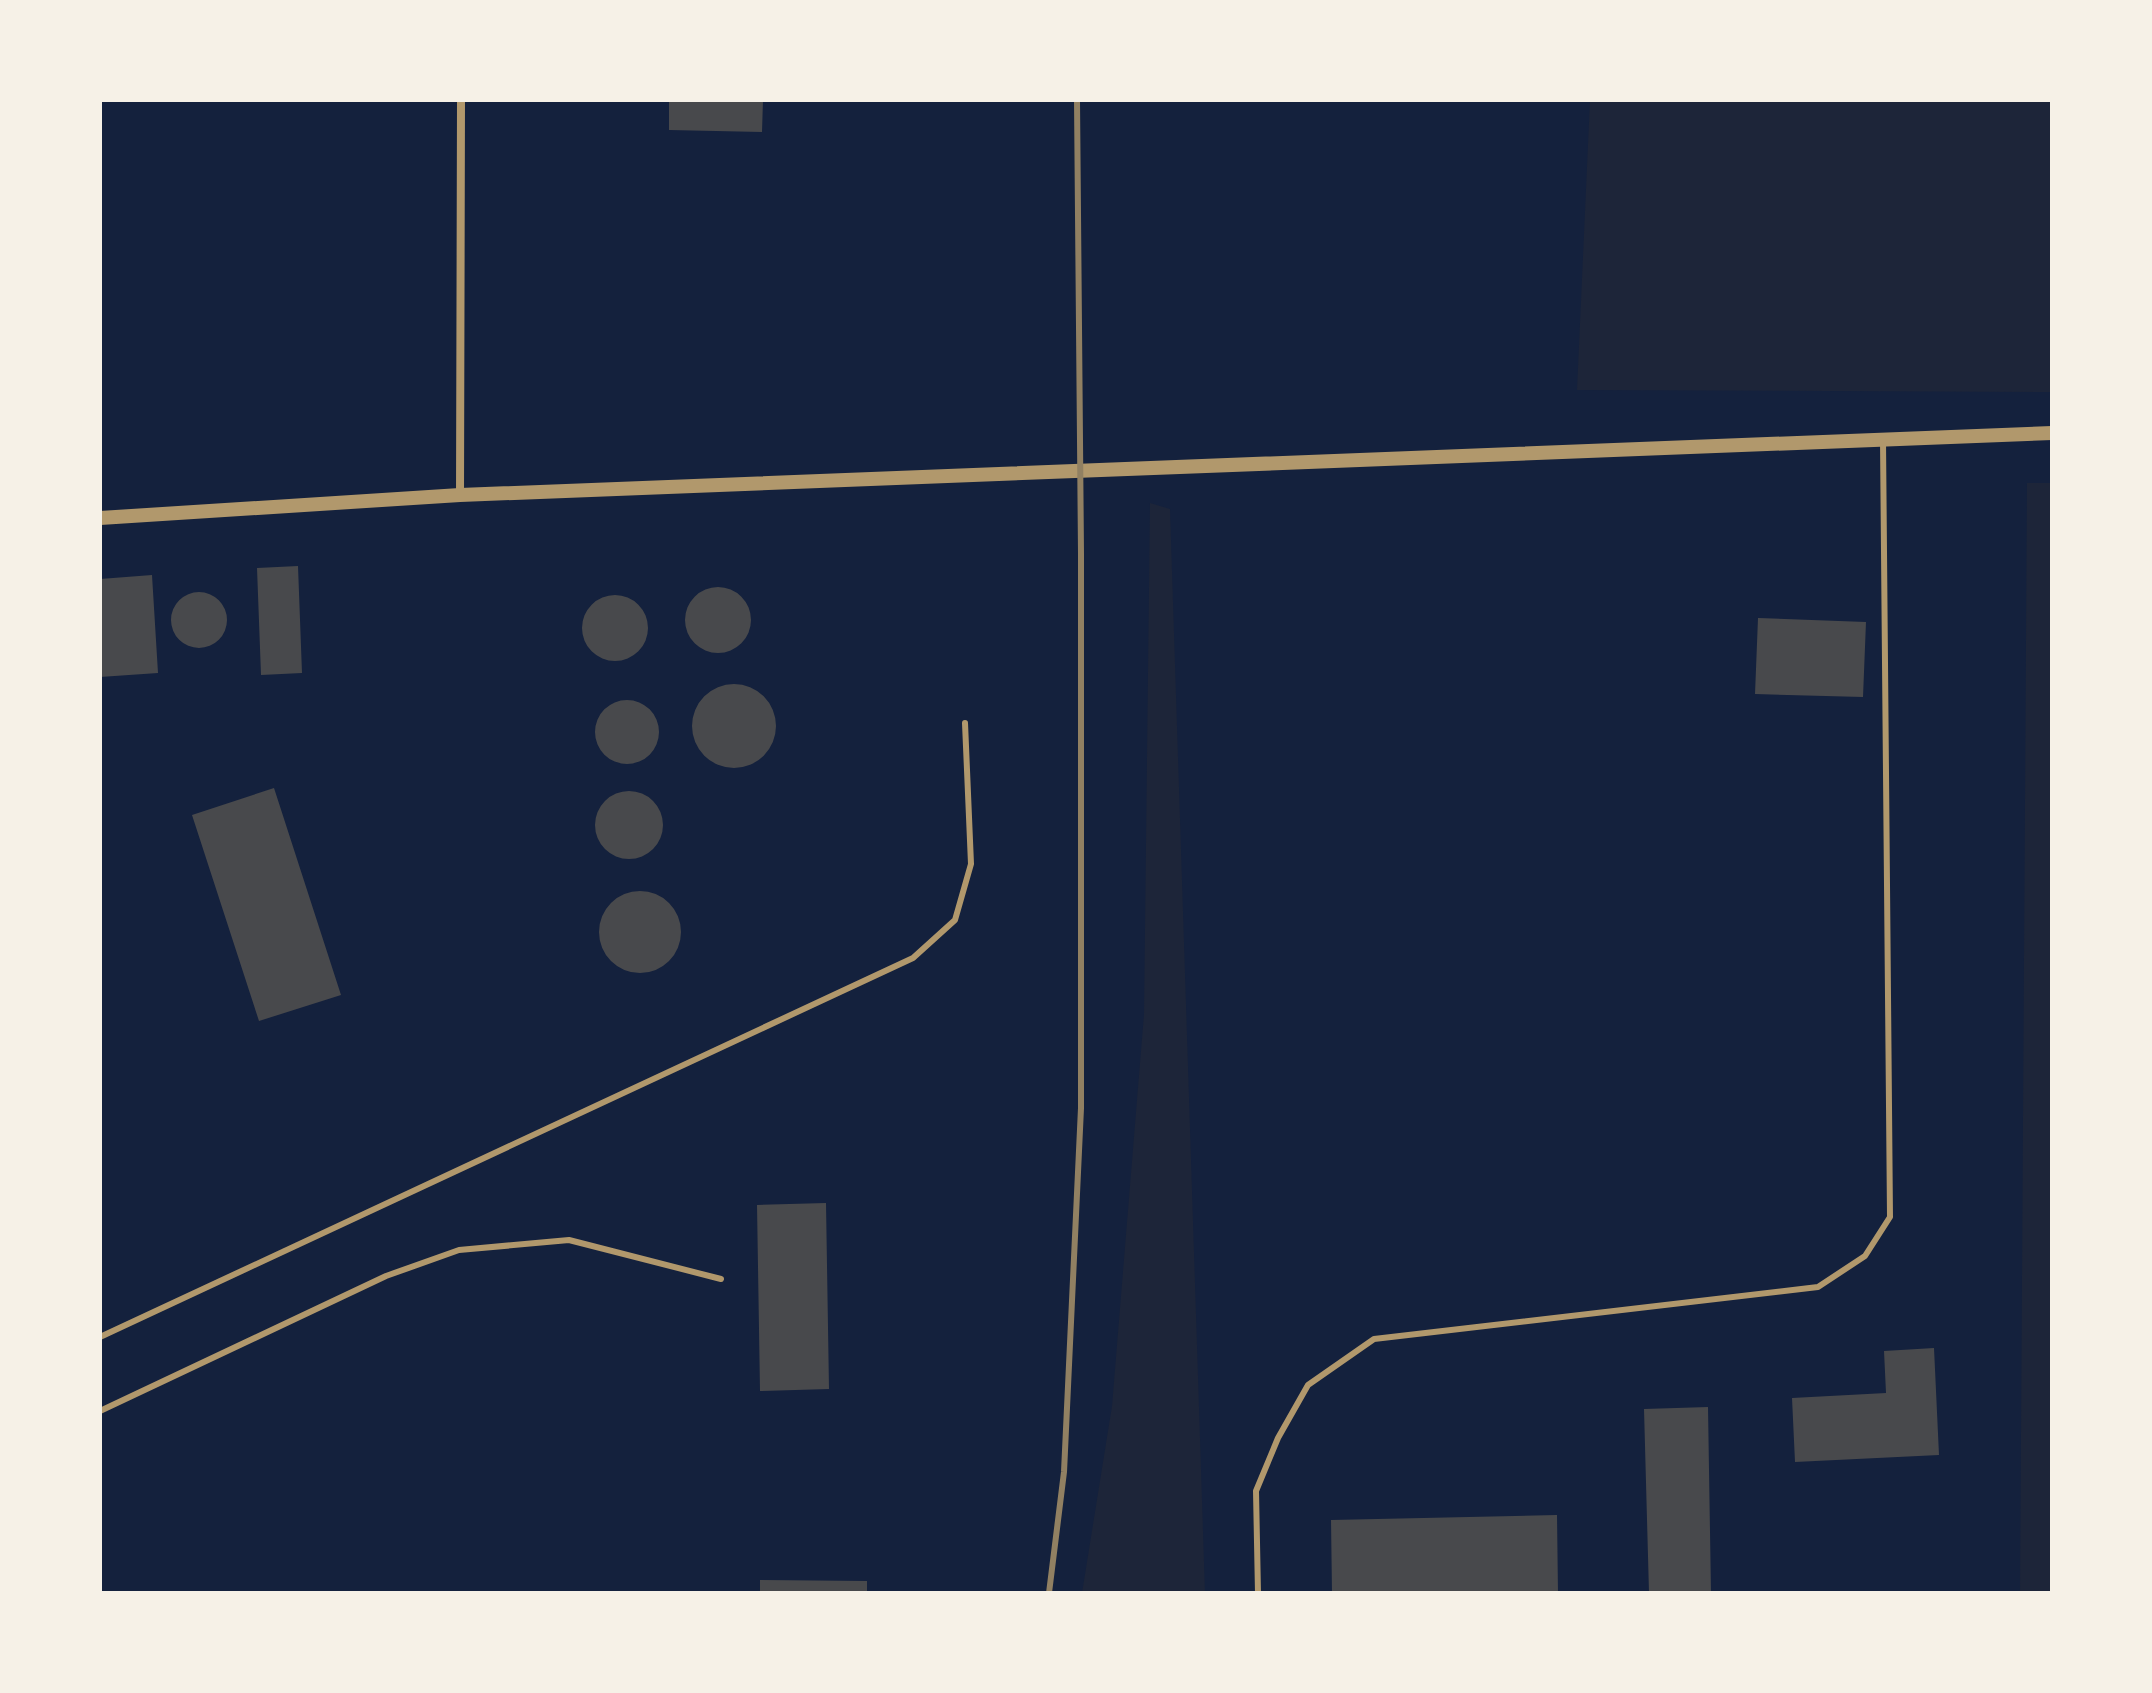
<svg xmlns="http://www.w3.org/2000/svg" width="2152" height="1693" viewBox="0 0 2152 1693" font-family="Roboto,sans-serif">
  <rect width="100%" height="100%" fill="#14213d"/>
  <path fill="#1d2539" d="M1590 100H2052V392L1577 390Z
    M2027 483H2052V1593H2020Z
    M1150 503 1170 509 1205 1593H1082L1112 1406 1144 1014Z"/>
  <path fill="#48494c" d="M669 100H763L762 132 669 130Z
    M298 566 302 673 261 675 257 568Z
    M152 575 158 673 100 677V579Z
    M685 620a33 33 0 1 1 66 0a33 33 0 1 1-66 0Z
    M171 620a28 28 0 1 1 56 0a28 28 0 1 1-56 0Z
    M582 628a33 33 0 1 1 66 0a33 33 0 1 1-66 0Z
    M1758 618 1866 622 1863 697 1755 694Z
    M692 726a42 42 0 1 1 84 0a42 42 0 1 1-84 0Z
    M595 732a32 32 0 1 1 64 0a32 32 0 1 1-64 0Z
    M274 788 341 995 259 1021 192 815Z
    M595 825a34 34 0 1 1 68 0a34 34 0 1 1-68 0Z
    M599 932a41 41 0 1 1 82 0a41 41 0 1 1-82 0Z
    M826 1203 829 1389 760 1391 757 1205Z
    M1934 1348 1939 1455 1795 1462 1792 1398 1886 1393 1884 1351Z
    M1708 1407 1711 1593H1649L1644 1409Z
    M1557 1515 1558 1593H1332L1331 1520Z
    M760 1580 867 1581V1593H760Z"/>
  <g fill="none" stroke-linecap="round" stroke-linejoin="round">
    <path stroke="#b1986c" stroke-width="6" d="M100 1337 913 958 955 920 971 864 965 723
      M100 1411 386 1276 459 1250 569 1240 721 1279
      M1258 1593 1256 1491 1278 1438 1308 1385 1374 1339 1818 1287 1865 1256 1890 1217 1883 440"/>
    <path stroke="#b1986c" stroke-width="8" d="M460 495 461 100"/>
    <path stroke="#b1986c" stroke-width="14" d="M100 518 460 495 2052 433"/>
    <path stroke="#918062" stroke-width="6" d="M1049 1593 1064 1472 1081 1108V554L1077 100"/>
  </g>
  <rect width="2152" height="1693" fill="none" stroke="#f6f1e7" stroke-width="204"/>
</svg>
